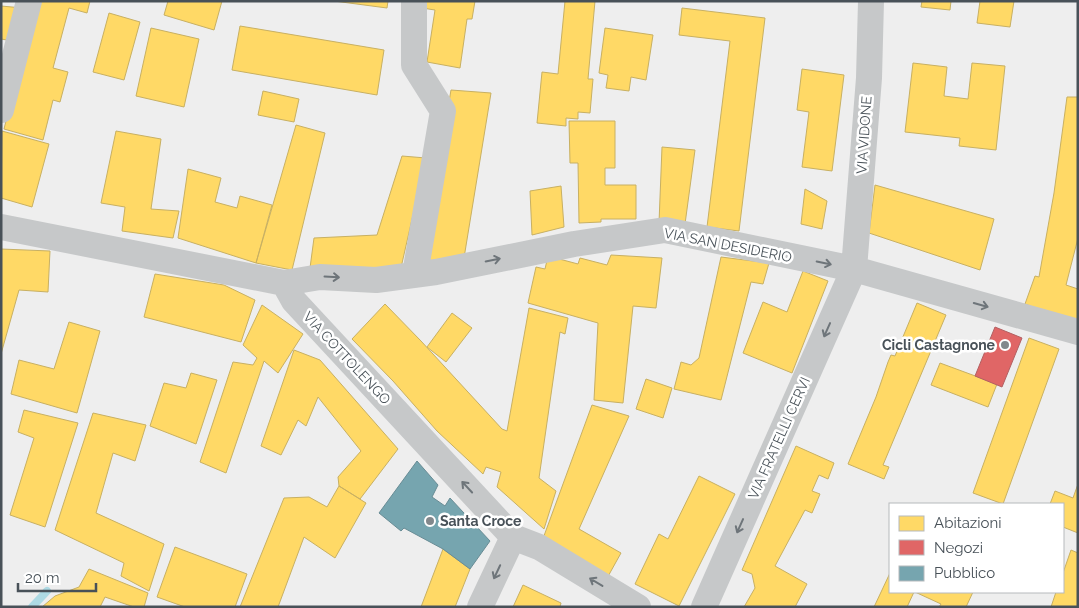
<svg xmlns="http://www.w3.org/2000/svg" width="1079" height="608" viewBox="0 0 1079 608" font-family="Raleway,sans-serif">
  <rect width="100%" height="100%" fill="#eee"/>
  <path fill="#ffd966" stroke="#c8b062" d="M36 1H90L87 13 69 8 53 68 68 72 60 102 53 100 43 140 4 129Z
    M168 1H222L214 30 164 15Z
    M334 1H388L387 8Z
    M424 1H475L472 19H467L460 68 427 62 435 10 422 8Z
    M565 1H595L588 79H593L590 113 578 112V119L566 118V126L537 123 542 72 558 74Z
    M922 1H951L950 10 921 7Z
    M980 1H1014L1010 27 977 23Z
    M1 6 23 8 13 41 1 39Z
    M682 8 765 18 739 231 707 227 730 41 679 35Z
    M109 13 140 22 124 80 93 72Z
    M240 26 384 50 377 95 232 70Z
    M151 28 199 39 184 107 136 96Z
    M605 28 653 35 646 80 631 77 629 91 606 88 608 75 599 73Z
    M913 63 947 67 944 96 968 99 972 63 1005 66 996 150 959 146 960 138 905 132Z
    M802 69 844 75 832 171 802 167 809 112 797 110Z
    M451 90 491 93 464 258 422 263Z
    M263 91 299 99 294 122 258 115Z
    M1067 97H1078V238L1066 285 1078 289V325L1025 304 1035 276 1039 277 1054 193Z
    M569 121H615V168H605V185H636V219H601V222L579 223 578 163H570Z
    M296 125 325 133 292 270 256 263Z
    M2 131 49 144 32 207 1 198Z
    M116 131 161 139 151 209 179 211 173 238 122 231 125 207 101 203Z
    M662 147 695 150 685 224 659 223Z
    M402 156 426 158 400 272 310 268 314 238 377 235Z
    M188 169 221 178 215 202 237 208 240 196 272 205 256 263 178 238Z
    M875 185 994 219 980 270 869 233Z
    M561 186 564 227 532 235 530 191Z
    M805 189 827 201 822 229 801 224Z
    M1 249 50 251 48 292 19 290 1 354Z
    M611 255 662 258 656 308 633 306 623 403 594 400 598 323 528 303 536 267 545 269 548 256 578 264 580 258 607 265Z
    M721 257 769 263 763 284 751 282 721 400 674 389 681 362 691 365 699 358Z
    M803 271 828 281 792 373 743 353 763 302 787 312Z
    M155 274 224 285 255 300 241 342 144 317Z
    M917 303 946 315 883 465 889 467 884 479 848 464 876 397 888 362 891 355 895 356Z
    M385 304 421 341 502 429 507 431 529 308 568 318 565 334 560 332 539 478 556 491 544 529 497 487 501 472 486 467 483 474 437 431 393 381 352 339Z
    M262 305 303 334 278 373 264 361 226 473 200 462 233 362 253 365 257 358 243 345Z
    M452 313 472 328 446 362 427 347Z
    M69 322 100 331 77 413 11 394 19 360 54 369Z
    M1029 338 1059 349 1003 504 973 493Z
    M294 350 320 360 398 449 360 499 339 486 338 477 361 451 318 397 306 426 298 420 281 455 261 446Z
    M940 363 997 384 988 407 931 385Z
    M191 373 217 380 196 444 150 426 164 383 186 388Z
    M646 379 672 388 663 418 636 409Z
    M592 405 629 416 579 529 621 553 606 580 541 544Z
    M24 410 78 423 45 527 10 515 34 438 18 432Z
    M93 413 146 425 135 461 113 453 96 513 164 544 149 591 121 576 124 563 55 530Z
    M796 446 834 463 828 479 819 475 812 491 820 494 812 513 805 510 775 566 807 584 795 607H744L755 588 752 574 742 570Z
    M699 476 735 494 679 606 635 584 659 534 668 539Z
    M1078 484V533L1063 527V504H1050L1055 491 1073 498Z
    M339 486 366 503 335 558 304 537 278 607H240L284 498 309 497 327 507Z
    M175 547 247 574 235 607H185L157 597Z
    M443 549 470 569 455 607H421Z
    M1071 550 1078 553V607H1051L1056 592H1063V573Z
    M89 569 148 593 144 607H134L105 597 100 607H42L55 596 79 587Z
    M890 573V592H914L907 607H874Z
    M523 585 561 603 560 607H513Z
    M915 592H973L966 607H939L941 604Z"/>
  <path fill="#e06666" stroke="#b26062" d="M995 327 1022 338 1002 387 975 376Z"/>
  <path fill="#76a5af" stroke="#688c95" d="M417 461 438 485 432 497 445 506 450 498 490 541 470 569 443 549 404 528 401 531 379 513Z"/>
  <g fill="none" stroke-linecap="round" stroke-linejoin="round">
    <path stroke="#aedae4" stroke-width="8" d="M32 607 47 591"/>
    <path stroke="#c6c8c9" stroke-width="26" d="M414 1V65L443 111 415 274
      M1 110 29 1
      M1 227 284 283 320 277 376 280 436 272 574 244 665 230 854 269 1078 332
      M284 283 294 301 513 537 539 547 638 607
      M480 607 513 537
      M704 607 854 269 869 78 871 1"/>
  </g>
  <defs><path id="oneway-shaft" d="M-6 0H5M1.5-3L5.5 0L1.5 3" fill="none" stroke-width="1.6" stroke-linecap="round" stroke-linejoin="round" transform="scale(1.25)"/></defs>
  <g stroke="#6e757a">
    <use href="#oneway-shaft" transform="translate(493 260) rotate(-11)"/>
    <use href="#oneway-shaft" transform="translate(824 263) rotate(12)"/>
    <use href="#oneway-shaft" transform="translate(332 277) rotate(3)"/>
    <use href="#oneway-shaft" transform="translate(981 305) rotate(16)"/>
    <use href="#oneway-shaft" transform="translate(827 330) rotate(114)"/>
    <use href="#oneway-shaft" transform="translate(467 487) rotate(-133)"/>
    <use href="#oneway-shaft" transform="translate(740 526) rotate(114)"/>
    <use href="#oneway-shaft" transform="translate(497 572) rotate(115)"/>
    <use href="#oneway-shaft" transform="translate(596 582) rotate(-149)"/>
  </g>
  <g fill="#82888c" stroke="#fff" stroke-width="2">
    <circle cx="1005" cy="345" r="5"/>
    <circle cx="430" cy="521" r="5"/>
  </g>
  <g text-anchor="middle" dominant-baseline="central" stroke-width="5" stroke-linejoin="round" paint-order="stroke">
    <g font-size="14" fill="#485158" stroke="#fff">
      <text transform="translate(864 135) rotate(-86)">VIA VIDONE</text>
      <text transform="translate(728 245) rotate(11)">VIA SAN DESIDERIO</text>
      <text transform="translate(347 358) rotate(47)">VIA COTTOLENGO</text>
      <text transform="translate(779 438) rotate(-66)">VIA FRATELLI CERVI</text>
    </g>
    <g font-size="14" font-weight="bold" fill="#485158" stroke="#fff" text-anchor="end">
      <text x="995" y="345">Cicli Castagnone</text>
      <text x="440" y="521" text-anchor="start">Santa Croce</text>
    </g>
  </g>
  <rect width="1079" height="608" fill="none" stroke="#485158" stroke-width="5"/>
  <rect x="889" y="503" width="175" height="90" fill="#ffffff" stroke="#b6b9bc"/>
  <rect x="899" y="516" width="25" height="15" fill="#ffd966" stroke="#b6b9bc"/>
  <text x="934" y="528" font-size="15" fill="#485158">Abitazioni</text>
  <rect x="899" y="540" width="25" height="15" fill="#e06666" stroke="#b6b9bc"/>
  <text x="934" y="553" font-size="15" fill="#485158">Negozi</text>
  <rect x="899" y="566" width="25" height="15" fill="#76a5af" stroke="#b6b9bc"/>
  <text x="934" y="578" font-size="15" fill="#485158">Pubblico</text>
  <path d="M18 583v8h78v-8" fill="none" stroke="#485158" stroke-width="2.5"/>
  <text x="25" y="583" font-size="15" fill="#485158" stroke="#ffffff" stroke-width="4" paint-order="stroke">20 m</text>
</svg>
